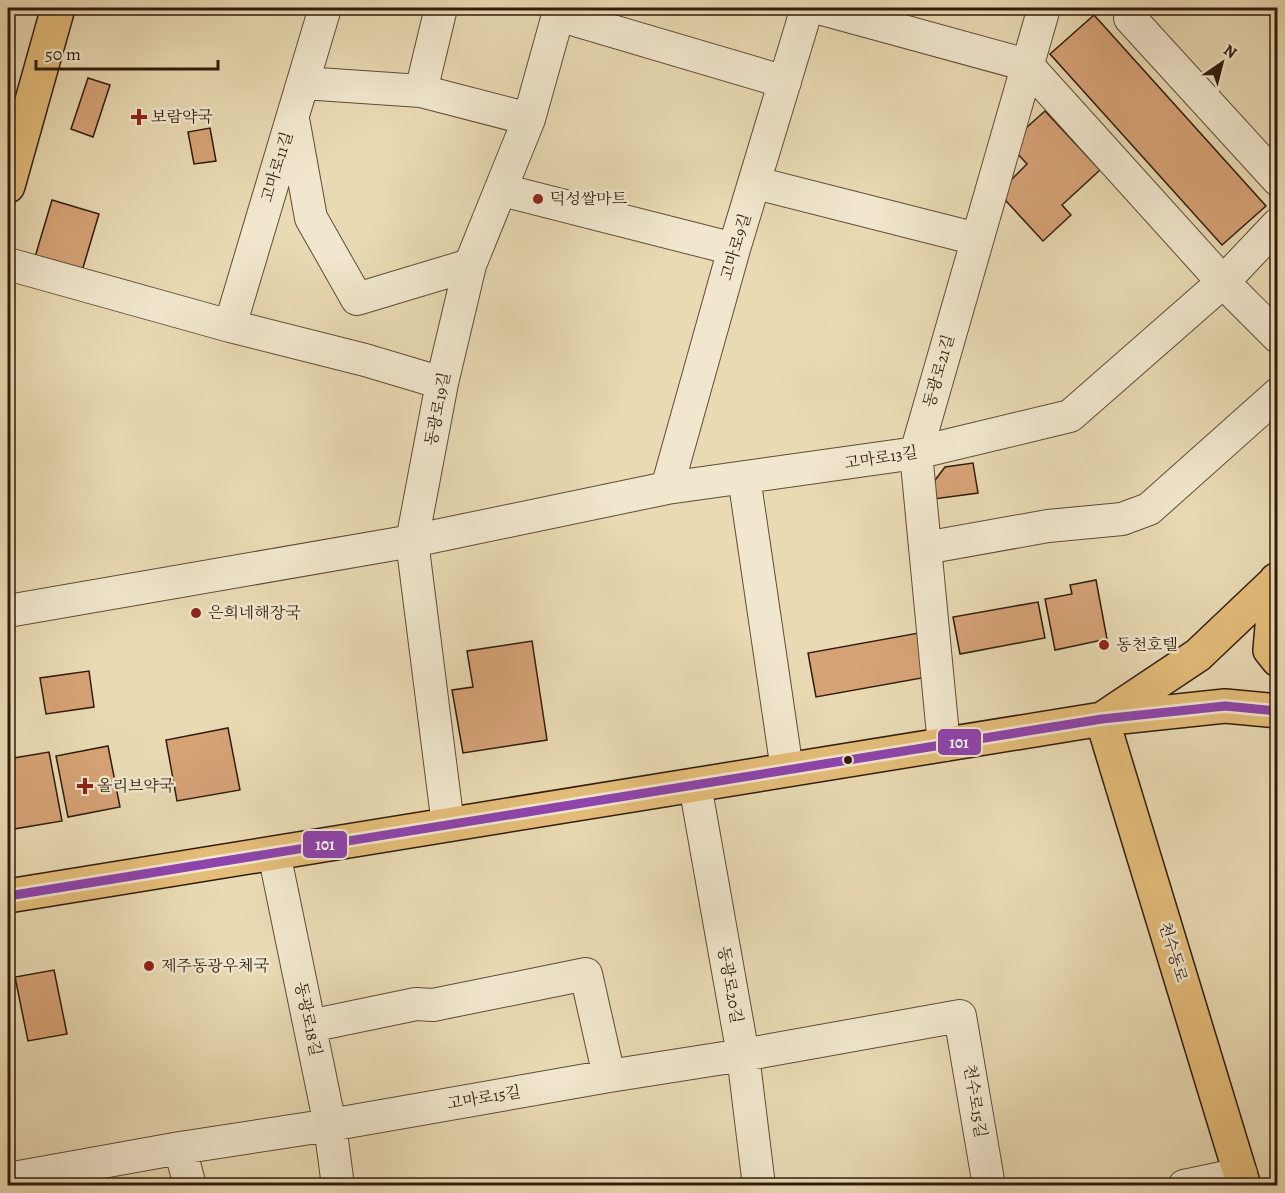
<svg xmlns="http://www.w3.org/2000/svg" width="1285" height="1193" viewBox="0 0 1285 1193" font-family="Alegreya,'Noto Serif KR',serif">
  <rect width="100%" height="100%" fill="#e9dab3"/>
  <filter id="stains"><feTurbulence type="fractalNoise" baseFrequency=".00333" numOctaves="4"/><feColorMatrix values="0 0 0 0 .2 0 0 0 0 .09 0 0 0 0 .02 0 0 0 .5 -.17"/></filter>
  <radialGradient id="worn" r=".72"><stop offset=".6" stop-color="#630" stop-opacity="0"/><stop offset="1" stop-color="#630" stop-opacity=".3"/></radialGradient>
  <path fill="#d6a377" stroke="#301c0d" stroke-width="1.5" d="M1094 15 1266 206 1222 245 1050 54Z
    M88 78 110 85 93 137 71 129Z
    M1045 111 1100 170 1062 205 1071 215 1043 241 1006 201 1003 188 1027 164 1015 151 1017 136Z
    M210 128 216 161 194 164 188 132Z
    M52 200 99 214 82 271 35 257Z
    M973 463 978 493 934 499 932 484 945 467Z
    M1096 580 1107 639 1055 650 1045 599 1072 594 1070 585Z
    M1038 602 1045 638 960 654 953 617Z
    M924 632 933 676 816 697 808 653Z
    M532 641 547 740 463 753 452 690 473 687 467 651Z
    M89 671 94 707 46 714 40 678Z
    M228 728 240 790 177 801 166 740Z
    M108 746 120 807 68 817 56 756Z
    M49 752 62 821 8 830V759Z
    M54 970 67 1034 28 1041 15 977Z"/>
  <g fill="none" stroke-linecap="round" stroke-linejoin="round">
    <defs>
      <path id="minor" d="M819 8 1027 65 1223 282 1278 337
        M558 15 785 82
        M1130 18 1278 180
        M303 83 421 91 529 119
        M421 91 441 8
        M294 124 311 218 357 299 470 265
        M756 183 977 239
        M502 190 734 249
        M8 264 230 326 365 360 442 383
        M230 326 325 8
        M744 477 787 770
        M667 488 734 249 807 8
        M925 548 1048 526 1122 519 1149 509 1278 394
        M8 611 412 541 667 488 916 453 1070 416 1223 282 1278 224
        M944 745 916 453 1044 8
        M695 785 743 1055 759 1186
        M448 825 412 541 442 383 470 265 529 119 560 8
        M274 853 330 1125 338 1186
        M310 1026 416 1004 433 1005 586 974 609 1076
        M180 1148 190 1186
        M8 1179 180 1148 330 1125 609 1076 743 1055 960 1016 989 1186
        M1184 1186 1241 1174"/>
      <path id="major" d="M8 186 58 8
        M1276 580 1270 650 1278 660
        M8 896 1102 719 1225 706 1278 711
        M1244 1186 1102 719 1198 655 1278 579"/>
    </defs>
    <use href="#minor" stroke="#5e4c36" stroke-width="34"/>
    <use href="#major" stroke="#301c0d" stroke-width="36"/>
    <use href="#minor" stroke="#f1e7ce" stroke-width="32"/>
    <use href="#major" stroke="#e4bd7a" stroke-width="33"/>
    <defs>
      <path id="bus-1" d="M8 896 1102 719 1225 706 1278 711"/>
    </defs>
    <use href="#bus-1" stroke="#f1e7ce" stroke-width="14"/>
    <use href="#bus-1" stroke="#8e44ad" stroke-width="9"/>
  </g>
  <g fill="#8f2418" stroke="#f1e7ce" stroke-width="2">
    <path d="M136 108h6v6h6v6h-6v6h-6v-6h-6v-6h6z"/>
    <circle cx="538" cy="199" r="6"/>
    <circle cx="196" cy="613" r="6"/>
    <circle cx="1104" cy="645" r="6"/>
    <path d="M82 777h6v6h6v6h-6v6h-6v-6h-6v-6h6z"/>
    <circle cx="149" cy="966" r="6"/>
  </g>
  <circle fill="#301c0d" stroke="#f1e7ce" stroke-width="2" cx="848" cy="760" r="5"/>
  <g text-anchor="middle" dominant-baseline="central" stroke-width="5" stroke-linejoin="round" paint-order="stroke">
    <g font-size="16" fill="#301c0d" stroke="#f1e7ce" text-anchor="start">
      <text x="151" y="117">보람약국</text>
      <text x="550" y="199">덕성쌀마트</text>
      <text x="208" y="613">은희네해장국</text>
      <text x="1116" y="645">동천호텔</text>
      <text x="97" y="786">올리브약국</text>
      <text x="161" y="966">제주동광우체국</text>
    </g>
    <g font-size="16" fill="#301c0d" stroke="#f1e7ce">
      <text transform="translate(277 167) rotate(-73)">고마로11길</text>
      <text transform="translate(736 247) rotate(-73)">고마로9길</text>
      <text transform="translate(939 371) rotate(-74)">동광로21길</text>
      <text transform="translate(438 409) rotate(-79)">동광로19길</text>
      <text transform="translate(881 458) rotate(-9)">고마로13길</text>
      <text transform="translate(1173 952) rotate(73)">천수동로</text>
      <text transform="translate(730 985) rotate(80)">동광로20길</text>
      <text transform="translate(308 1019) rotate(78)">동광로18길</text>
      <text transform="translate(484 1098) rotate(-10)">고마로15길</text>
      <text transform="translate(975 1101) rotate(81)">천수로15길</text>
    </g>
  </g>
  <g stroke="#f1e7ce" stroke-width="2">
    <rect x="937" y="728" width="45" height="28" rx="6" fill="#8e44ad"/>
    <rect x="302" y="830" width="46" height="29" rx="6" fill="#8e44ad"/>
  </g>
  <g font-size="16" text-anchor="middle" font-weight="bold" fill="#fff">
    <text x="959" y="748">101</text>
    <text x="325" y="850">101</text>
  </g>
  <rect width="1285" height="1193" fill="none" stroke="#e9dab3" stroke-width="30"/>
  <rect x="9" y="9" width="1267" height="1175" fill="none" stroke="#301c0d" stroke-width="3"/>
  <rect x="15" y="15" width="1255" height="1163" fill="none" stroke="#301c0d" stroke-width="1.5"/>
  <g transform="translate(1222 63) rotate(35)" stroke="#f1e7ce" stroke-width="4.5" paint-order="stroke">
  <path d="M0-4.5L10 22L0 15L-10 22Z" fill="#301c0d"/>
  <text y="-9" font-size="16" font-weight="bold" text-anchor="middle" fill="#301c0d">N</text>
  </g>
  <path d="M36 60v9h182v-9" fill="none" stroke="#301c0d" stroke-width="3"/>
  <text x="45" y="60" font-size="18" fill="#301c0d" stroke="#f1e7ce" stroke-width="4.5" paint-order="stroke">50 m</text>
  <rect width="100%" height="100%" filter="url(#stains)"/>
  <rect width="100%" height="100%" fill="url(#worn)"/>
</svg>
